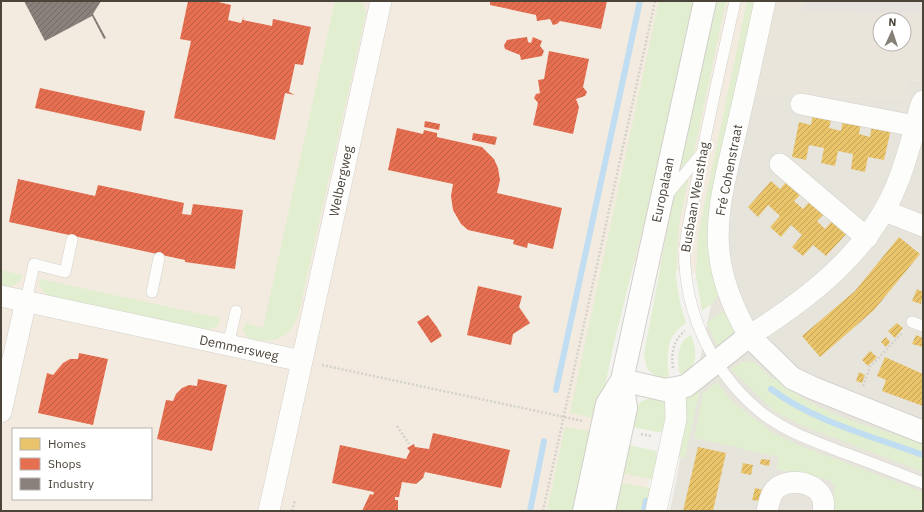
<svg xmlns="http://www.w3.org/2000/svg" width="924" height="512" viewBox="0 0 924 512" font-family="'IBM Plex Sans',sans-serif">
  <defs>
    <pattern id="homes-hatch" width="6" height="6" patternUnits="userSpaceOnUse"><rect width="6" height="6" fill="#e9c46a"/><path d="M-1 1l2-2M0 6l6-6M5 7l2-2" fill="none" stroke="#bfa158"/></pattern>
    <pattern id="shops-hatch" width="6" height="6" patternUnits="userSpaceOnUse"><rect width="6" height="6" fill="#e76f51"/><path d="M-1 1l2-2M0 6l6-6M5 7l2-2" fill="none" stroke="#bd5d44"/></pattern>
    <pattern id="industry-hatch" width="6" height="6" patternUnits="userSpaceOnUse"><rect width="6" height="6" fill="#8a817c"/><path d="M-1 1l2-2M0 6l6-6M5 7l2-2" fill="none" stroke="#736b67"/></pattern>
  </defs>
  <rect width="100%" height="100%" fill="#f4f2ee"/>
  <path fill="#e7e4dc" d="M908 80 923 81V511H670L753 94 904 98Z"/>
  <path fill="#f3ebdf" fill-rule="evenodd" d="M1 1H773L699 274 628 262 583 461 650 475 642 511H1ZM13 429H151V499H13Z"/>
  <path fill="#eae5da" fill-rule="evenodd" d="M773 1H923V81L908 80 905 98 753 94ZM880 20H904V44H880Z"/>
  <path fill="#e1eecf" d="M335 1H362L366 13 298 316C287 340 275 343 250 339L243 331 246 323 263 328Z
    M659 1H694L655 178 614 343 598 419 570 413Z
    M715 1H726L679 224 676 277 680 303 686 323C666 336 666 354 669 376L666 378 655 376 647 369 644 354 680 163Z
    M747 1H759L719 295 713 303 702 311 696 276 698 235Z
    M1 270 22 275 21 280 11 287 1 285Z
    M40 279 220 318 218 326 208 330 46 295 39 285Z
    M725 310 734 331 729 339 718 348 707 323Z
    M691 335C697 350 699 367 682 375L679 372C678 358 676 342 691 335Z
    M742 362 750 361 756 364 773 380 776 377C814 415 874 427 923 443V472L796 423 773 410 731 369Z
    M717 382 733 402 773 433 798 445 923 492V511H829L835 487 830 480 776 469 779 457 694 438 703 393Z
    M700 389 685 458 674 456 685 400Z
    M654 398 666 403 665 431 657 432 628 426C633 411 636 399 654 398Z
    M565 427 594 432 577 511H547Z
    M623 444 657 451 656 455 662 457 654 480 618 472Z
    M617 482 650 488 653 491 649 511H610Z"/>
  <path fill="#e6e3df" d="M804 1H923V14L804 11Z"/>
  <path fill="url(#homes-hatch)" d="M813 113 832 117 829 128 841 131 843 119 861 123 859 134 870 137 872 125 891 129 884 160 868 157 865 172 851 169 853 154 838 151 835 166 821 163 824 148 809 145 806 160 792 157 799 122 811 125Z
    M788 180 802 193 794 201 803 209 811 200 825 213 817 221 825 229 833 220 847 233 826 256 813 245 803 256 792 247 802 235 791 225 781 237 770 227 780 216 768 205 758 217 748 207 771 181 780 189Z
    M899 237 920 254 874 310 820 357 802 336 855 291Z
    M917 289 923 292 921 304 912 301Z
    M897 323 903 328 895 338 888 331Z
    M916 335 923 338V347L912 344Z
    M886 337 890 342 886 347 881 342Z
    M870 351 877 357 868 366 862 360Z
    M885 357 923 374V406L882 391 886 380 877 376Z
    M859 372 865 375 862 383 856 381Z
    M698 447 726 453 713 511H683Z
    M761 459 770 460 769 466 760 464Z
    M743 463 753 465 751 475 741 473Z
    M755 488 763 490 761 501 752 500Z"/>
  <path fill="url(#shops-hatch)" d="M188 1H214L231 5 228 20 241 23 244 16 243 20 272 26 273 19 311 27 303 65 295 64 289 92 295 95 285 93 275 140 174 118 191 41 180 39Z
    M490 1H607L601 29 560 21 557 24 553 25 550 19 537 21 536 15 490 5Z
    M527 37 528 42 531 43 533 37 542 41 540 46 544 51 542 56 521 60 520 55 505 49 504 45 507 40Z
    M549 51 589 59 583 87 587 92 585 96 576 99 579 107 573 134 533 125 538 103 534 98 536 94 540 93 538 80 544 79Z
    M40 88 145 111 141 131 35 108Z
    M425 121 440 124 439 130 424 127Z
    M397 128 423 134 424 130 437 133V137L482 147 494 159 498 168 500 180 497 193 562 208 553 249 528 243 527 248 513 244 514 240 468 230 461 224 453 210 451 196 453 184 388 170Z
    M473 133 497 137 495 145 472 140Z
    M18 179 95 196 98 185 184 203 182 214 191 215 193 204 243 210 235 269 185 262V260L9 222Z
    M478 286 522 296 519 307 530 323 513 334 511 345 467 335Z
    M428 315 437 327 442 336 431 343 417 322Z
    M79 353 108 359 93 425 38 413 47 373 53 375 63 363 70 359H78Z
    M198 379 227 385 212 451 157 439 166 400 173 401 176 394 182 388 189 385 197 386Z
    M433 433 510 450 501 488 425 472 423 478 416 484 402 482 399 497H395V500H398V511H362L370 494 373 495 374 492 332 483 340 445 406 459 410 451 407 448 414 444 415 447 429 449Z"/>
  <path fill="url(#industry-hatch)" d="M24 1H101L93 14 106 38 104 39 92 16 45 41Z"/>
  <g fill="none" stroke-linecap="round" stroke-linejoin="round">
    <path stroke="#c0ddf1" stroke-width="6" d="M771 389C813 421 874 437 923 455
      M556 390 640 1
      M530 511 544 441
      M644 511 646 501"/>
    <defs>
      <path id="service" d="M735 1C721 65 706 128 695 192 691 215 683 242 685 266 689 324 719 381 766 416 788 432 814 441 839 451 867 461 895 472 923 483
        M667 195 702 153
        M152 292 159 258
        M26 301 34 264 65 272 72 240
        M912 322 923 326
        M228 345 236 311"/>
      <path id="minor" d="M765 1C755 47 745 94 734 140 726 176 715 214 719 251 722 282 734 310 749 336 811 297 873 249 899 179 906 161 911 142 916 124 918 117 919 107 923 101
        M801 104 915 126
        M780 164 867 238
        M885 211 923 226
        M1 296 302 361 269 511
        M302 361 381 1
        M1 412 26 301
        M656 511 676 419 675 388
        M767 511C769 504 770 493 777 488 793 475 829 485 823 511"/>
      <path id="tertiary" d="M622 380 665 390 686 386 749 336 792 378 813 388 923 432
        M584 511 607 404 622 380 705 1
        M604 511 626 408 622 380"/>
    </defs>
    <use href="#service" stroke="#d2d0cb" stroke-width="12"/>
    <use href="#minor" stroke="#d2d0cb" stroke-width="22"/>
    <use href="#tertiary" stroke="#d2d0cb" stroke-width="24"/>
    <path stroke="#d3d2cc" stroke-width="2.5" stroke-dasharray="2 2" stroke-linecap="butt" d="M322 365 583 421
      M673 368C671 353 673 340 685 331
      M863 386 870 367 902 333
      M397 426 409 444
      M641 434 651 436
      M292 511 295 500
      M543 511 655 1"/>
    <use href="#service" stroke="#fdfdfc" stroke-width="11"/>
    <use href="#minor" stroke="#fdfdfc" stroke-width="21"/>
    <use href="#tertiary" stroke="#fdfdfc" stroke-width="22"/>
  </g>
  <g text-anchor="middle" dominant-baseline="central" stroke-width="4" stroke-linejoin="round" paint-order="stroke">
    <g font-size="13" fill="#4b4439" stroke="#fff">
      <text transform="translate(729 170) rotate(-79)">Fré Cohenstraat</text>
      <text transform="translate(341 181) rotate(-78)">Welbergweg</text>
      <text transform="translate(663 190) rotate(-78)">Europalaan</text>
      <text transform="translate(695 197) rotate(-80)">Busbaan Weusthag</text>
      <text transform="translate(239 348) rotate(12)">Demmersweg</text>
    </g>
  </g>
  <rect width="924" height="512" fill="none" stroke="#4b4439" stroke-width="4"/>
  <rect x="12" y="428" width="140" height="72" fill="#ffffff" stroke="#b7b4b0"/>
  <rect x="20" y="438" width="20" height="12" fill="#e9c46a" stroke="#b7b4b0"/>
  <text x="48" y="448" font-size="12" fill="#4b4439">Homes</text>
  <rect x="20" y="458" width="20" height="12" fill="#e76f51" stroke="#b7b4b0"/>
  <text x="48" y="468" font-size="12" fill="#4b4439">Shops</text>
  <rect x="20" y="478" width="20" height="12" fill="#8a817c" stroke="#b7b4b0"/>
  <text x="48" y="488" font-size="12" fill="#4b4439">Industry</text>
  <g transform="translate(892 32) rotate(3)"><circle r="19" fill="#ffffff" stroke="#b7b4b0"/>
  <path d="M0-3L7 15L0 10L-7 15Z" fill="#868178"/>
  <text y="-6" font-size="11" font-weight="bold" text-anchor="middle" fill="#4b4439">N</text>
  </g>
</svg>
